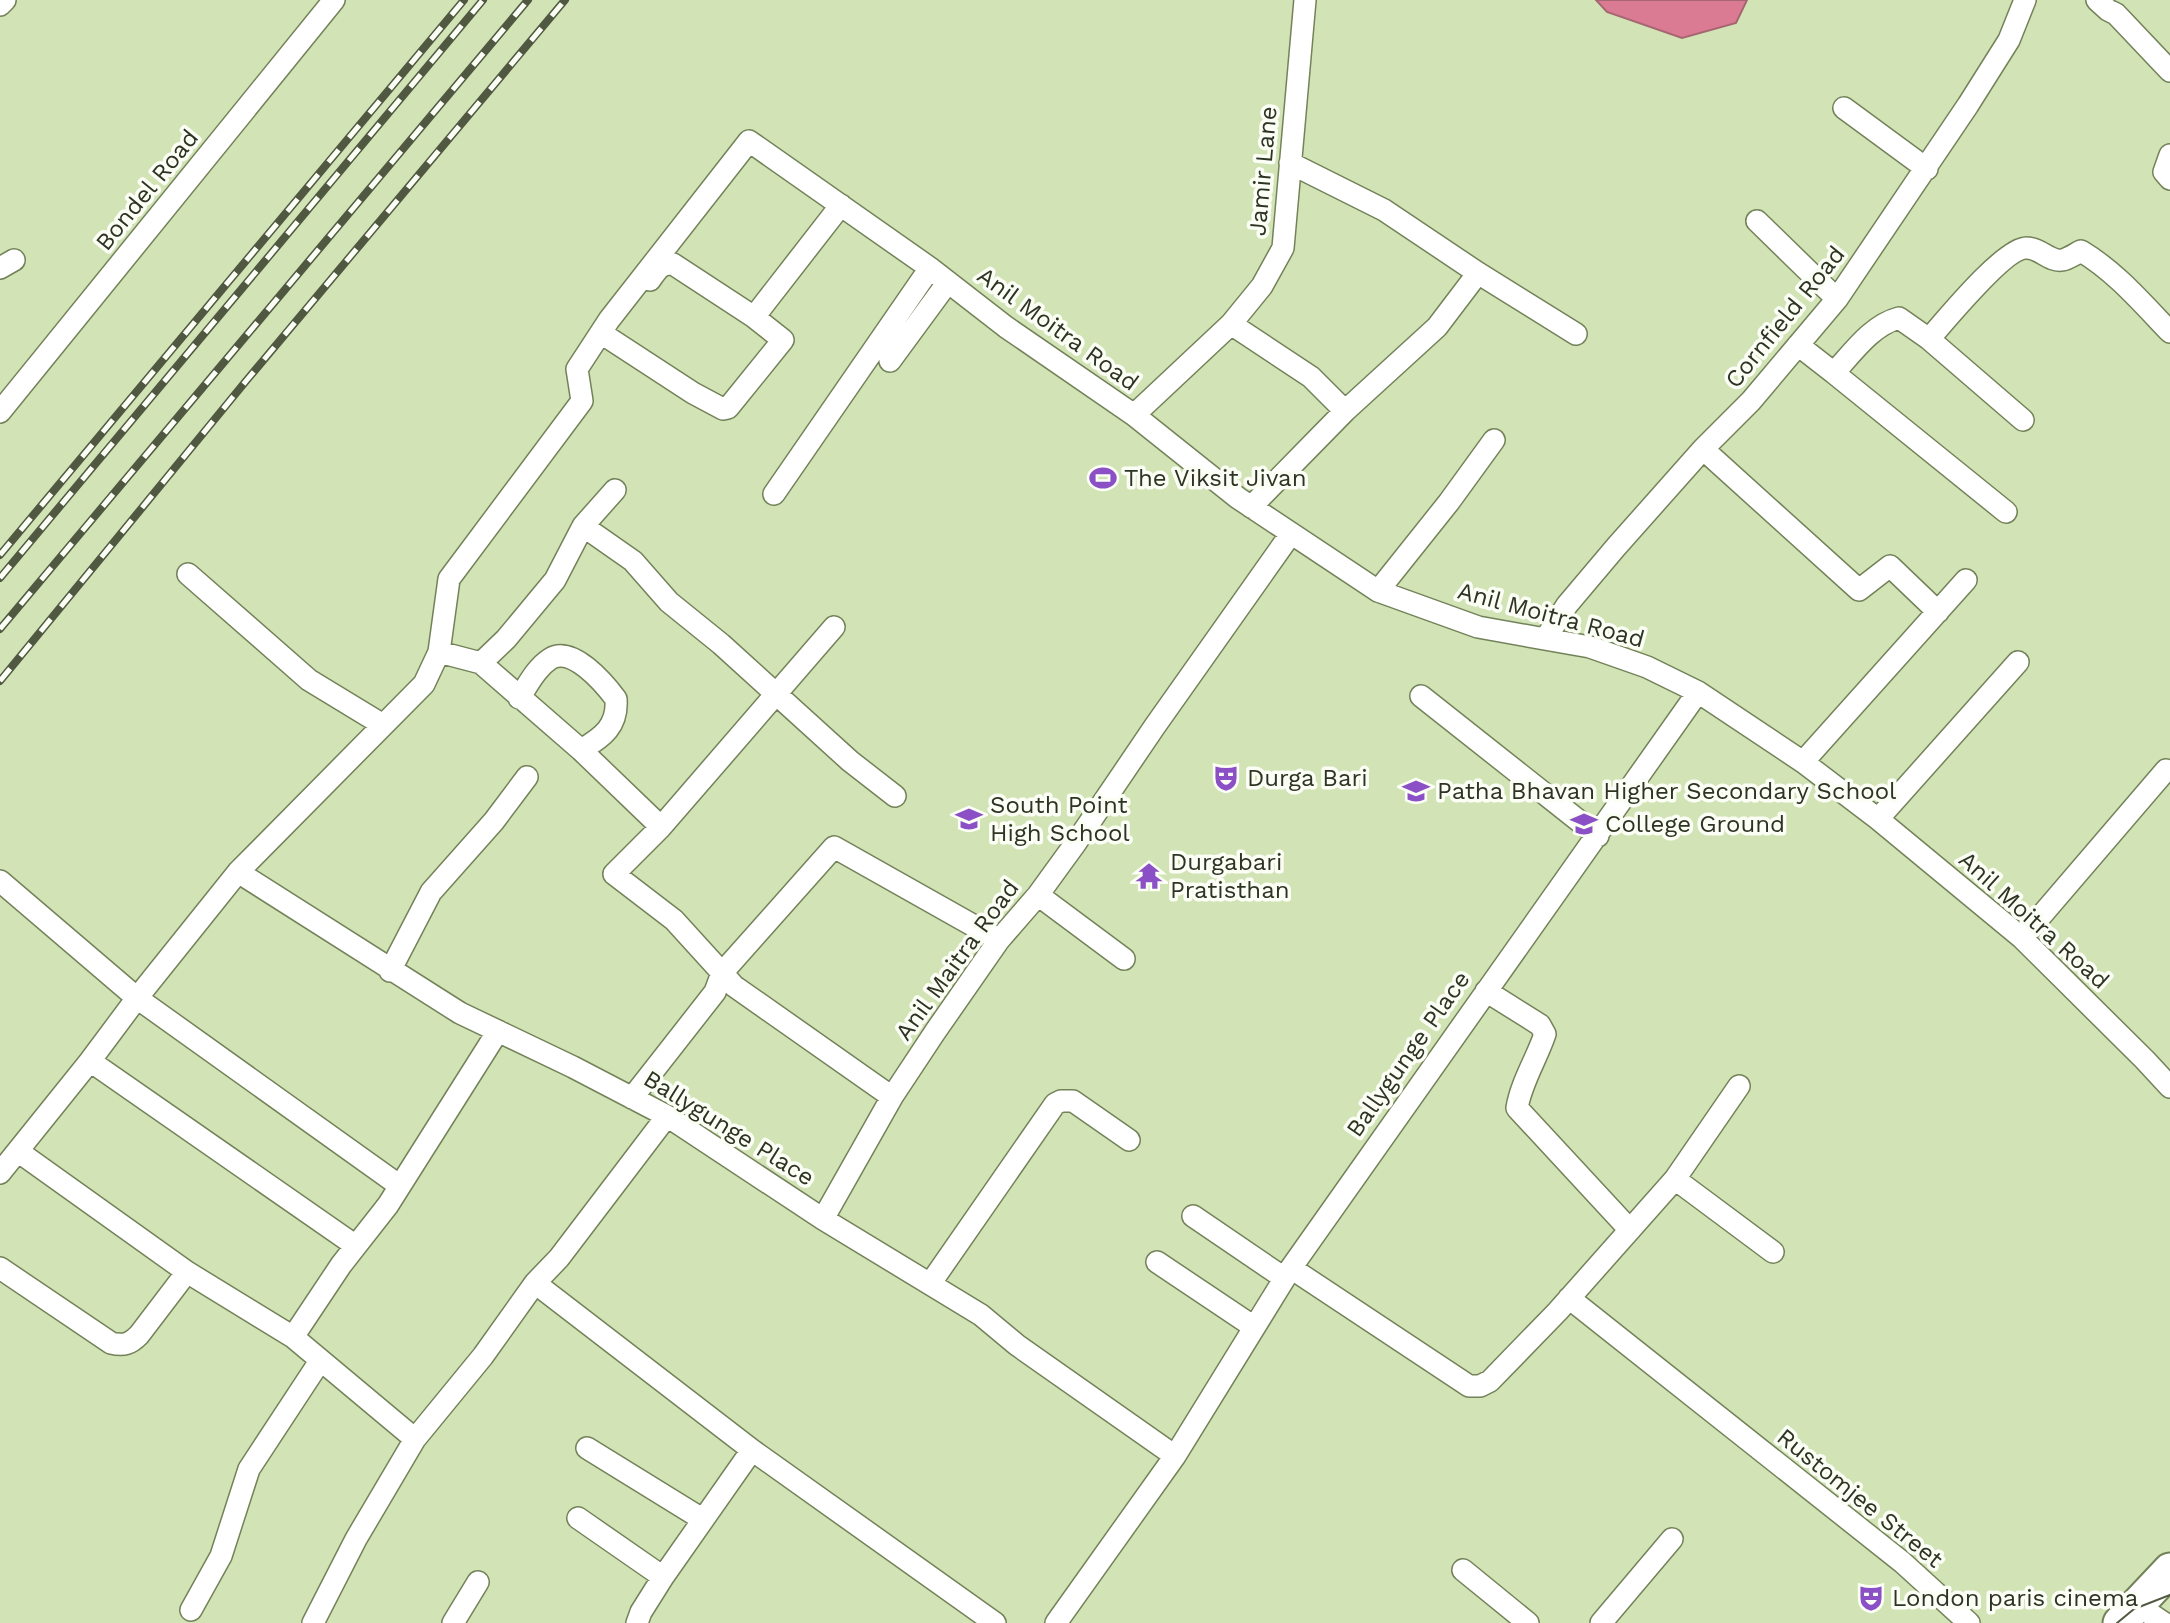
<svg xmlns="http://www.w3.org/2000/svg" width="2170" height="1623" viewBox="0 0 2170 1623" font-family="'Work Sans',sans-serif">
  <rect width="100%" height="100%" fill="#d2e3b6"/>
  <path fill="#da7b93" stroke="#a66671" stroke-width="2" d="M1596 0H1747L1736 23 1682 38 1607 12Z"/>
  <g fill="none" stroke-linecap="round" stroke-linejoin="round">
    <defs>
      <path id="street" d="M2097 0 2108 10 2116 14 2170 71
        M0 5 5 0
        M1844 108 1927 169
        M2170 155 2164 172 2170 179
        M1290 163 1384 210 1478 273 1576 334
        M1757 221 1837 299
        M0 268 14 260
        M650 280C657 270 661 263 673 264L754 317
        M1231 324 1311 377 1345 411
        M601 333 693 393 723 409 728 408 783 340 754 317 841 205
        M1929 339C1945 321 2005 247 2027 248 2040 248 2050 262 2062 260 2068 259 2075 254 2081 251 2116 272 2142 303 2170 332
        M1798 345 1834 373C1853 352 1872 325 1899 318L1929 339 2023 420
        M890 361 948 282
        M1834 373 2006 512
        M0 412 334 0
        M1134 415 1231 324 1262 286 1283 248 1305 0
        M1703 449 1859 590 1890 566 1938 612
        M774 494 930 268
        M1251 507 1345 411 1437 327 1478 273
        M583 526 615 490
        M188 574 309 680 383 725
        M1378 591 1449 502 1494 440
        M834 627 661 827 614 874 674 920 734 986 892 1097
        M1546 638 1567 605 1616 547 1703 449 1751 401 1837 299 1968 105 2009 40 2025 0
        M439 652 481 663 506 639 555 580 583 526 633 561 669 602 721 644 850 761 895 796
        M481 663 581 750 661 827
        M1421 696 1598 836
        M519 698C528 685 536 668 550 659 572 645 604 683 616 699 618 726 603 737 581 750
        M1803 762 1966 580
        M1878 819 2018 662
        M238 872 460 1013 573 1067 667 1116 823 1219 981 1315 1017 1345 1175 1456
        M0 881 137 998 400 1186
        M1038 895 1124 959
        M2022 938 2166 770
        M390 971 431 892 494 821 527 777
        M1486 991 1540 1025 1545 1034C1537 1058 1521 1083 1517 1108L1630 1230
        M90 1061 356 1246
        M632 1098 715 992 722 973 834 847 999 940
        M667 1116 559 1258 535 1283 752 1450 995 1623
        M19 1152 187 1272 293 1337 415 1439
        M0 1173 90 1061 137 998 238 872 424 684 439 652 449 579 582 401 577 369 609 320 749 141 930 268 1006 327 1134 415 1238 498 1378 591 1478 627 1590 647 1647 667 1698 692 1803 762 1878 819 2022 938 2145 1060 2170 1087
        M1675 1179 1773 1252
        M1193 1216 1284 1278
        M823 1219 892 1097 935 1032 999 940 1038 895 1075 844 1155 726 1290 535
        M1157 1262 1254 1327
        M0 1268 111 1343C124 1346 130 1344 139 1335L187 1272
        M1291 1268 1469 1386H1480L1490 1381 1558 1311 1675 1179 1739 1086
        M930 1284 1055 1104 1061 1101H1073L1129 1140
        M1569 1298 1902 1562 1969 1623
        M293 1337 341 1265 388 1205 498 1031
        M587 1448 702 1519
        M578 1518 663 1577
        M1463 1570 1528 1623
        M2137 1605 2164 1623
        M191 1610 221 1556 249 1469 320 1361
        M313 1623 356 1539 415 1439 483 1356 535 1283
        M453 1623 478 1582
        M637 1623 641 1612 663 1577 752 1450
        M1056 1623 1175 1456 1291 1268 1698 692
        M1601 1623 1672 1539"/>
      <path id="primary" d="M2120 1623 2170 1570"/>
    </defs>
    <use href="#street" stroke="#738259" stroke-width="24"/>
    <use href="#primary" stroke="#738259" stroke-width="37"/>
    <use href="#street" stroke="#fff" stroke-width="21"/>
    <use href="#primary" stroke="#fff" stroke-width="33"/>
    <path stroke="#505841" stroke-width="2" d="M2117 1623 2134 1609 2170 1595"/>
    <defs>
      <path id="rail" d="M0 555 464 0
        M0 578 483 0
        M0 629 528 0
        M0 681 246 381 565 0"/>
    </defs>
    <use href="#rail" stroke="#505841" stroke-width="8"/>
    <use href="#rail" stroke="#fbfef5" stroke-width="5" stroke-dasharray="16" stroke-linecap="butt"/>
  </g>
  <defs>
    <symbol id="stadium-bare" viewBox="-9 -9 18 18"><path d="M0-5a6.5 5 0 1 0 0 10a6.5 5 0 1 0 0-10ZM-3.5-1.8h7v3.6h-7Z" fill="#8c50c6" stroke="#fbfef5" stroke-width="2.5" paint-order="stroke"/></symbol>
    <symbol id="theatre-bare" viewBox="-9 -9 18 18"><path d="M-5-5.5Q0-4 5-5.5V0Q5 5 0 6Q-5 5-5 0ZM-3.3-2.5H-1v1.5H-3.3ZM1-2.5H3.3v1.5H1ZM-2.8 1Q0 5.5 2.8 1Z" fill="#8c50c6" stroke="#fbfef5" stroke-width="2.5" paint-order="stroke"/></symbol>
    <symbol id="school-bare" viewBox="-9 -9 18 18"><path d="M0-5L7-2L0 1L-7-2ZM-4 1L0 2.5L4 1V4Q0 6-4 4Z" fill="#8c50c6" stroke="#fbfef5" stroke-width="2.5" paint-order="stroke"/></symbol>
    <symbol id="university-bare" viewBox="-9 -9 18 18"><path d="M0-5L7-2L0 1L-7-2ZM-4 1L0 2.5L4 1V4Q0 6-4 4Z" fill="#8c50c6" stroke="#fbfef5" stroke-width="2.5" paint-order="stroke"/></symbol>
    <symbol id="temple-bare" viewBox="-9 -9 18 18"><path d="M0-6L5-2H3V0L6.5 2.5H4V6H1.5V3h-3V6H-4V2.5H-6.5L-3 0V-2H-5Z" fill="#8c50c6" stroke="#fbfef5" stroke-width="2.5" paint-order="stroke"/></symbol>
  </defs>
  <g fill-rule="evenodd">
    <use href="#stadium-bare" x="1084" y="459" width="38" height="38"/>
    <use href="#theatre-bare" x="1207" y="759" width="38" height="38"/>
    <use href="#school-bare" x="1397" y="772" width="38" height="38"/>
    <use href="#school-bare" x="950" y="800" width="38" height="38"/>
    <use href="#university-bare" x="1565" y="805" width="38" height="38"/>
    <use href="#temple-bare" x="1130" y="857" width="38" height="38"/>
    <use href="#theatre-bare" x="1852" y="1579" width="38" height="38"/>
  </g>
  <g text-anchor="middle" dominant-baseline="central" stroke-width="7" stroke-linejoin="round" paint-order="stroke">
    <g font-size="24" fill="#2e3423" stroke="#fbfef5">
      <text transform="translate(1263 171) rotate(-85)">Jamir Lane</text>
      <text transform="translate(147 190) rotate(-51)">Bondel Road</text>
      <text transform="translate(1785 317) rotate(-51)">Cornfield Road</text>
      <text transform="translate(1058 329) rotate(36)">Anil Moitra Road</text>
      <text transform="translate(1551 615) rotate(15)">Anil Moitra Road</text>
      <text transform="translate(2034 920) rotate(42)">Anil Moitra Road</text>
      <text transform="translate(957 960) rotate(-54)">Anil Maitra Road</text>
      <text transform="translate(1408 1054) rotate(-55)">Ballygunge Place</text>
      <text transform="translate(729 1128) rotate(32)">Ballygunge Place</text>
      <text transform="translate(1860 1498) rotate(39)">Rustomjee Street</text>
    </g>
    <g font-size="24" fill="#2e3423" stroke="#fbfef5" text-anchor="start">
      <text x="1124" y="478">The Viksit Jivan</text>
      <text x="1247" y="778">Durga Bari</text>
      <text x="1437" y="791">Patha Bhavan Higher Secondary School</text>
      <text x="990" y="805">South Point<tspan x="990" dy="28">High School</tspan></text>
      <text x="1605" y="824">College Ground</text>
      <text x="1170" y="862">Durgabari<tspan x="1170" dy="28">Pratisthan</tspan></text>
      <text x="1892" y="1598">London paris cinema</text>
    </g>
  </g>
</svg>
